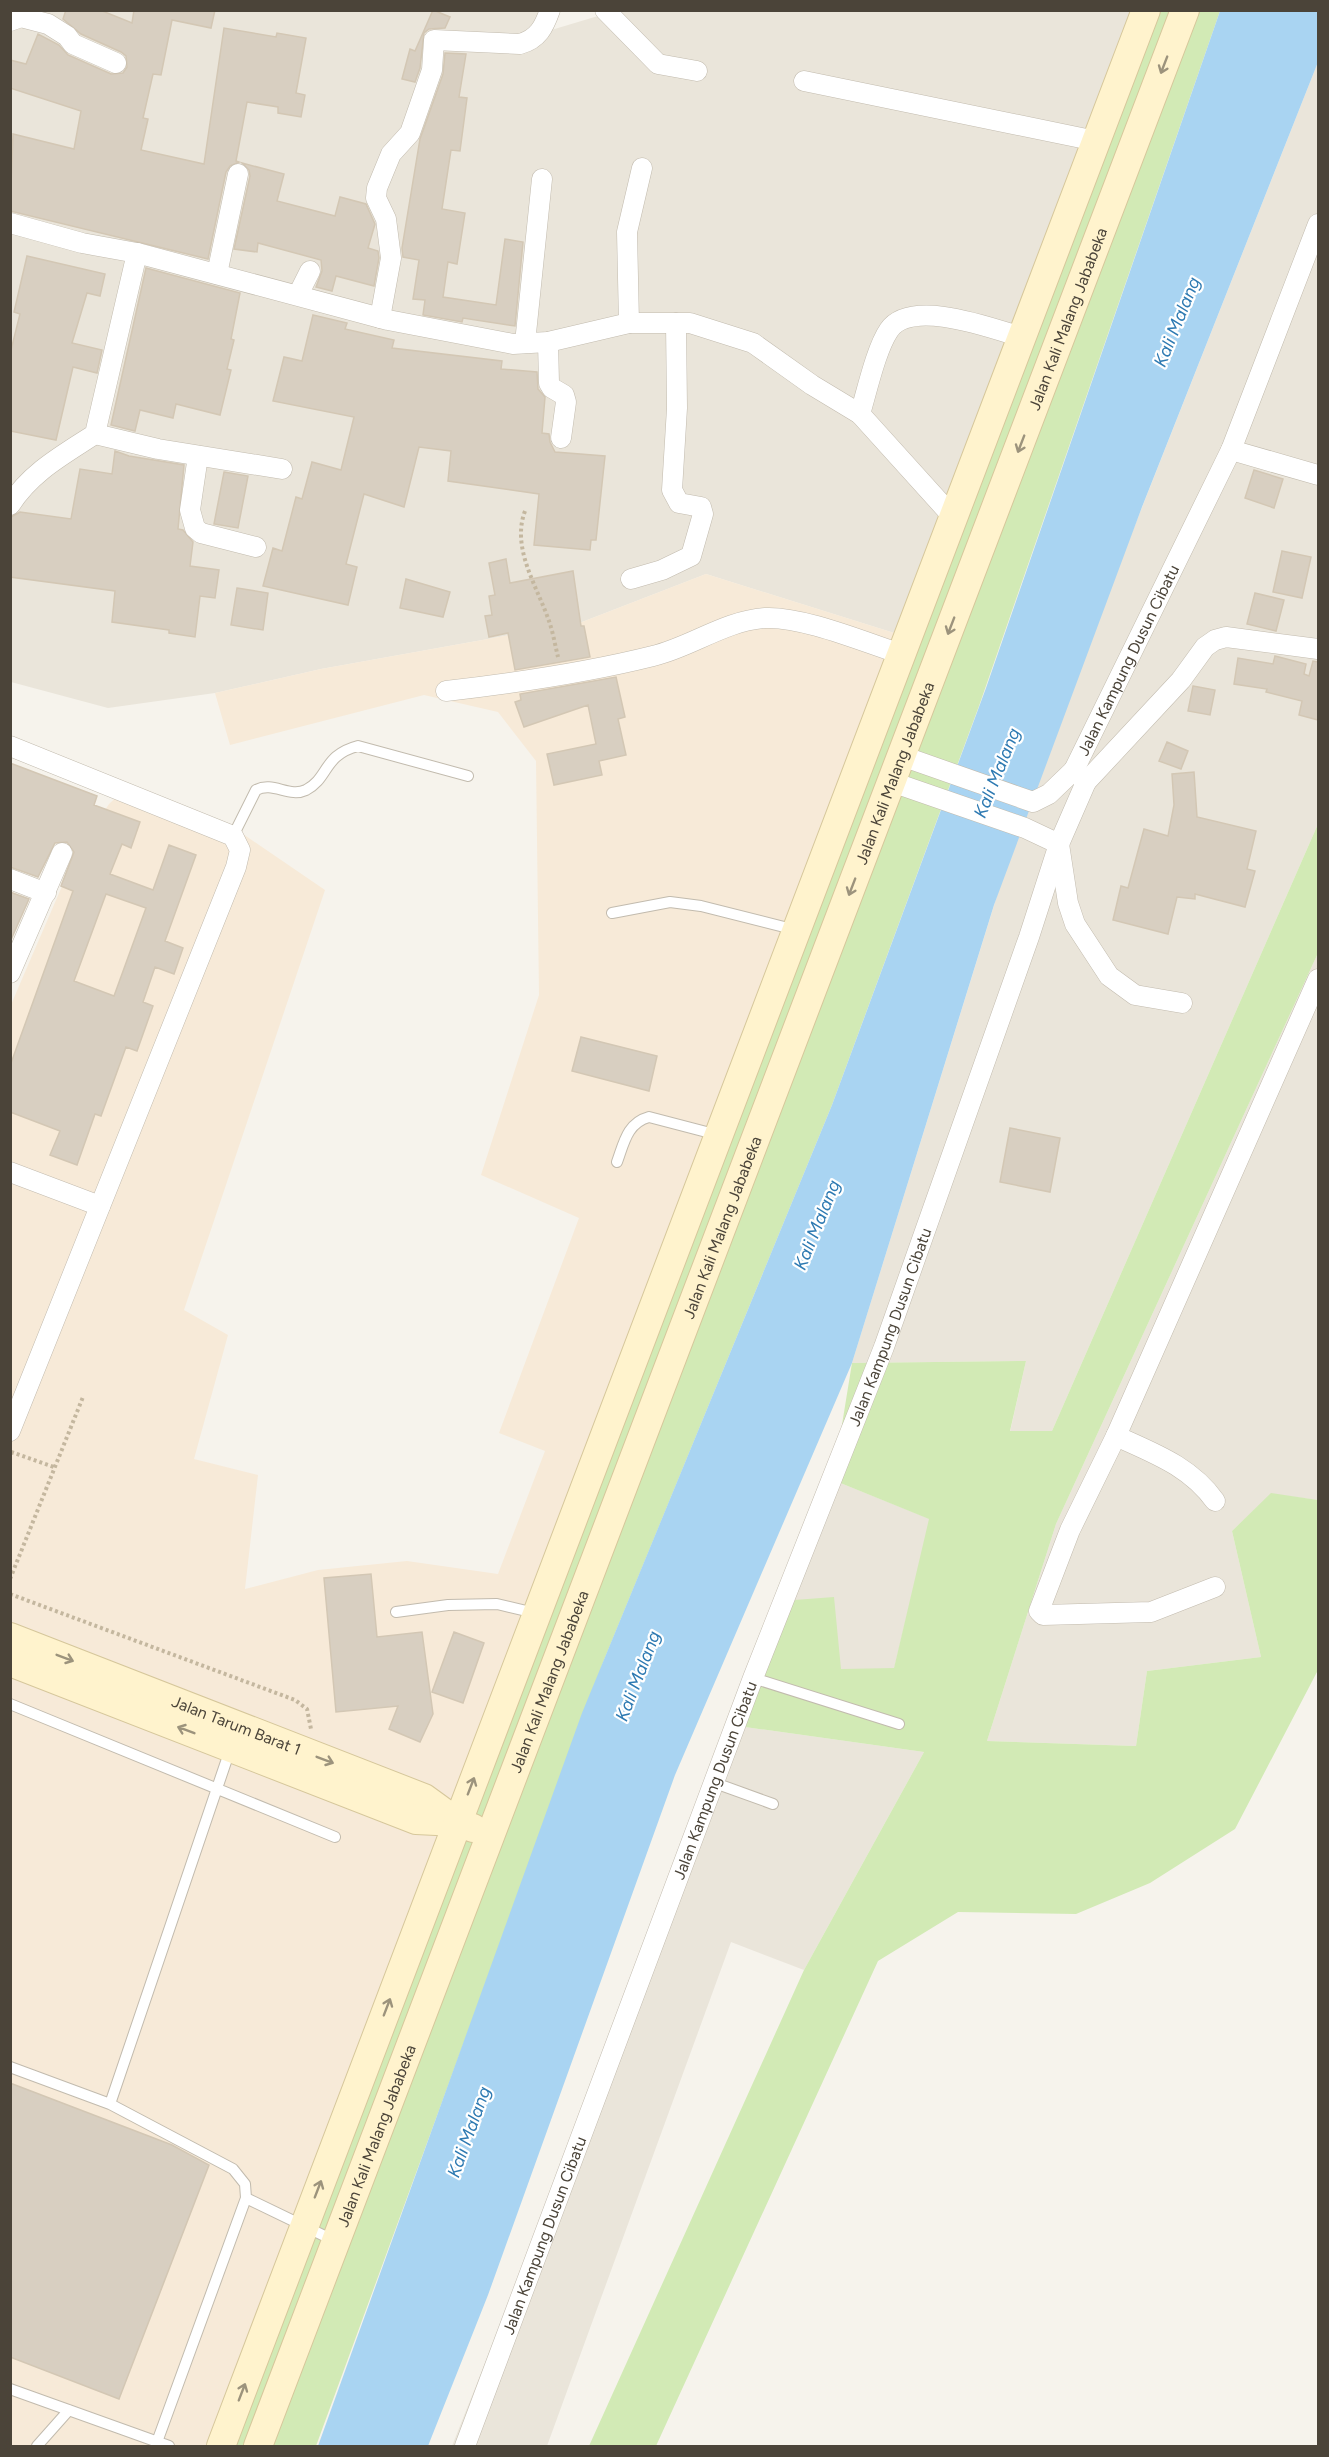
<svg xmlns="http://www.w3.org/2000/svg" width="1329" height="2457" viewBox="0 0 1329 2457" font-family="Figtree,sans-serif">
  <rect width="100%" height="100%" fill="#f6f3ec"/>
  <path fill="#eae5da" d="M618 10 1146 11 907 637 706 574 582 622 321 669 215 693 108 708 11 682V11H556L548 31Z
    M1318 62V824L1052 1431 1010 1432 1026 1361 852 1363 1010 854 1062 710Z
    M1318 953V1500L1271 1494 1232 1531 1261 1657 1147 1671 1136 1746 987 1741 1056 1524Z
    M833 1480 930 1519 894 1669 841 1670 781 1601Z
    M738 1726 924 1752 804 1970 731 1942 547 2446H452Z"/>
  <path fill="#f7ead8" d="M706 574 907 637 222 2446H11L10 1007 75 856 109 804 129 785 243 834 325 890 184 1310 228 1335 194 1459 258 1475 245 1589 318 1570 407 1561 498 1574 545 1451 499 1433 579 1218 481 1175 539 995 536 761 498 712 424 695 230 745 215 693 321 669 582 622Z"/>
  <path fill="#d2eab5" d="M1146 11H1220L979 706 832 1105 604 1660 316 2446H221Z
    M1318 824V953L1056 1524 987 1741 1136 1746 1147 1671 1261 1657 1232 1531 1271 1493 1318 1500V1670L1235 1829 1150 1883 1076 1914 958 1912 878 1961 656 2446H589L804 1970 924 1752 738 1726 781 1601 834 1597 841 1669 894 1668 929 1519 833 1480 852 1363 1026 1361 1010 1431H1052Z"/>
  <path fill="#a9d4f2" d="M1220 11H1318V62L1142 507 994 905 852 1363 675 1775 488 2295 428 2446H318L582 1713 832 1105 986 688Z"/>
  <path fill="#d8cfc1" stroke="#d3c7b4" stroke-width="1.5" fill-rule="evenodd" d="M66 10H100L132 23 134 10H215L211 28 172 20 161 75 153 74 143 118 148 119 141 150 204 164 224 28 276 37 277 33 306 38 296 93 305 95 301 117 278 113V107L247 102 236 161 239 162 230 166 226 172 208 259 10 211 13 134 74 149 81 111 10 88V60L26 64 38 34 59 45 68 55 111 74 123 73 127 67 126 56 121 52 81 34 63 19Z
    M433 10 450 17 445 28 429 29 424 33 420 68 415 82 402 79 410 49 415 51Z
    M445 53 466 54 459 97 467 98 460 151 451 150 442 209 465 213 457 264 448 262 443 297 496 305 505 239 523 242 515 326 463 318 462 322 423 315 425 300 413 299 419 260 403 257 402 248 420 139 443 74Z
    M242 163 284 174 277 201 335 216 340 197 366 204 375 224 368 248 378 251 379 258 374 286 336 276 332 291 316 287 322 271 321 260 258 243 257 252 234 249 250 176 249 170Z
    M27 256 105 274 100 296 87 293 72 343 102 350 97 373 73 367 56 440 10 431V354L20 314 14 312Z
    M146 268 240 293 231 339 234 340 227 369 231 370 220 415 176 404 173 418 140 410 135 431 111 425Z
    M313 315 347 323 345 329 394 340 392 348 502 361 501 369 537 372 538 389 545 397 542 433 549 434 550 442 555 452 605 456 596 540H591L590 550 534 545 539 494 448 481 451 451 419 447 404 507 364 494 346 564 357 567 348 605 263 586 273 548 282 551 296 497 302 499 312 462 341 470 354 417 273 401 284 357 302 361Z
    M115 451 129 456 184 465 178 529 183 530 193 542 190 566 219 570 215 598 200 596 195 637 169 633V630L112 622 115 591 10 577 11 517 20 512 71 519 80 469 112 474Z
    M1254 470 1283 479 1274 508 1245 498Z
    M224 472 248 476 238 528 214 524Z
    M1282 551 1311 557 1302 598 1273 592Z
    M506 559 510 583 573 571 581 626H584L590 657 515 670 508 633 489 637 485 616 492 615 489 596 495 595 489 563Z
    M406 579 450 592 443 617 400 608Z
    M237 588 268 593 263 630 231 625Z
    M1255 593 1284 600 1276 631 1247 624Z
    M1275 656 1306 664 1304 674 1309 676 1313 661 1318 662V720L1299 715 1302 701 1266 692 1267 689 1234 684 1238 658 1273 664Z
    M616 677 625 717 618 719 626 755 599 761 602 775 554 785 547 754 596 744 588 705 524 727 515 702 521 700 520 694Z
    M1193 686 1215 690 1210 715 1188 711Z
    M1167 742 1188 751 1181 769 1159 761Z
    M10 763 97 796 94 805 140 822 131 848 122 844 110 874 153 890 169 845 196 855 165 941 183 948 174 974 155 967 143 1002 153 1006 137 1051 126 1047 101 1116 95 1114 77 1165 50 1155 60 1131 10 1112V1066L73 891 61 886 74 852 67 842 55 843 38 877 10 867ZM106 894 146 908 114 996 74 981Z
    M1194 772 1197 817 1256 831 1247 869 1255 871 1245 907 1195 894V899L1177 897 1168 934 1113 920 1121 886 1128 888 1144 829 1168 836 1174 805 1172 774Z
    M10 892 29 899 10 942Z
    M581 1037 657 1056 649 1091 572 1071Z
    M1010 1128 1060 1138 1050 1192 1000 1182Z
    M371 1574 377 1637 422 1632 433 1714 420 1742 389 1729 398 1706 336 1712 324 1578Z
    M454 1632 484 1643 463 1703 432 1692Z
    M10 2083 172 2145 209 2165 119 2399 10 2357Z"/>
  <g fill="none" stroke-linecap="round" stroke-linejoin="round">
    <defs>
      <path id="lane" d="M233 836 256 790C273 781 289 798 306 790 329 778 323 755 358 746L468 776
        M612 913 670 902 701 906 796 930
        M617 1162C624 1143 627 1123 649 1117L718 1135
        M396 1612 448 1605 497 1604 535 1613
        M753 1678 899 1724
        M10 1704 335 1837
        M715 1783 773 1804
        M10 2067 110 2104 233 2169 245 2184 246 2198 157 2442
        M110 2104 230 1750
        M246 2198 335 2241
        M10 2389 169 2446
        M37 2446 69 2410"/>
      <g id="street">
        <path d="M605 10 658 64 697 71"/>
        <path d="M10 21 21 17 48 24 67 36 73 44 116 63"/>
        <path d="M804 81 1096 141"/>
        <path d="M10 223 82 243 137 253 388 320 513 344 548 342 629 323H690L753 343 812 385 860 414 953 517"/>
        <path d="M217 274 238 174"/>
        <path d="M298 295 310 271"/>
        <path d="M380 318 391 258 386 219 376 198 377 188 391 154 410 133 432 70 434 40 520 44C538 39 544 27 550 10"/>
        <path d="M629 323 627 232 642 168"/>
        <path d="M548 342 549 383 552 388 564 395 566 402 561 438"/>
        <path d="M525 343 542 179"/>
        <path d="M860 414C867 391 876 349 889 330 911 298 991 328 1021 337"/>
        <path d="M95 434 158 449 282 469"/>
        <path d="M1231 450 1318 475"/>
        <path d="M198 456 190 510 195 528 201 533 256 547"/>
        <path d="M10 505C31 472 63 455 95 434L137 253"/>
        <path d="M631 579 662 570 691 556 703 514 701 507 679 503 672 490 677 408 676 323"/>
        <path d="M446 691C516 683 585 673 653 656 691 647 724 621 765 618 802 616 864 642 901 654"/>
        <path d="M10 746 233 836 240 850 236 867 10 1431"/>
        <path d="M902 756 1033 802 1049 794 1074 770"/>
        <path d="M892 782 1025 828 1059 844 1068 903 1075 924 1109 976 1135 995 1182 1003"/>
        <path d="M1086 782 1181 680 1205 647 1215 640 1226 637 1318 649"/>
        <path d="M10 879 46 893"/>
        <path d="M10 973 62 853"/>
        <path d="M10 1172 100 1206"/>
        <path d="M1116 1436C1153 1453 1190 1466 1215 1501"/>
        <path d="M1215 1587 1151 1612 1043 1615 1039 1611 1070 1530 1116 1436 1318 979"/>
        <path id="s1" d="M465 2446 753 1678 884 1347 1029 937 1059 844 1086 782 1074 770 1231 450 1318 224"/>
      </g>
      <g id="secondary">
        <path id="s2" d="M10 1637 424 1798 457 1822 473 1828"/>
        <path d="M10 1662 416 1820 457 1822"/>
        <path d="M221 2446 1146 10"/>
        <path id="s3" d="M258 2446 1185 10"/>
      </g>
    </defs>
    <use href="#lane" stroke="#c2bbae" stroke-width="12"/>
    <use href="#street" stroke="#c2bbae" stroke-width="21"/>
    <use href="#secondary" stroke="#d6c79b" stroke-width="30"/>
    <path stroke="#c4b79f" stroke-width="4" stroke-dasharray="3 3" stroke-linecap="butt" d="M525 511C511 548 537 586 549 621 553 632 555 645 558 657
      M11 1452 54 1467
      M10 1579 83 1397
      M10 1594 295 1700 307 1709 311 1729"/>
    <use href="#lane" stroke="#fff" stroke-width="10"/>
    <use href="#street" stroke="#fff" stroke-width="20"/>
    <use href="#secondary" stroke="#fff3cd" stroke-width="28"/>
  </g>
  <defs><path id="oneway-shaft" d="M-6 0H5M1.5-3L5.5 0L1.5 3" fill="none" stroke-width="1.6" stroke-linecap="round" stroke-linejoin="round" transform="scale(1.5)"/></defs>
  <g stroke="#9c937c">
    <use href="#oneway-shaft" transform="translate(1164 65) rotate(111)"/>
    <use href="#oneway-shaft" transform="translate(1021 444) rotate(111)"/>
    <use href="#oneway-shaft" transform="translate(951 626) rotate(111)"/>
    <use href="#oneway-shaft" transform="translate(852 887) rotate(111)"/>
    <use href="#oneway-shaft" transform="translate(65 1658) rotate(21)"/>
    <use href="#oneway-shaft" transform="translate(186 1730) rotate(-159)"/>
    <use href="#oneway-shaft" transform="translate(325 1760) rotate(21)"/>
    <use href="#oneway-shaft" transform="translate(471 1786) rotate(-69)"/>
    <use href="#oneway-shaft" transform="translate(387 2007) rotate(-69)"/>
    <use href="#oneway-shaft" transform="translate(318 2189) rotate(-69)"/>
    <use href="#oneway-shaft" transform="translate(242 2392) rotate(-69)"/>
  </g>
  <g text-anchor="middle" dominant-baseline="central" stroke-width="4.5" stroke-linejoin="round" paint-order="stroke">
    <g font-size="16" fill="#4b4439" stroke="#fff">
      <text stroke="none"><textPath href="#s3" startOffset="2276">Jalan Kali Malang Jababeka</textPath></text>
      <text stroke="none"><textPath href="#s1" startOffset="1916">Jalan Kampung Dusun Cibatu</textPath></text>
      <text stroke="none"><textPath href="#s3" startOffset="1790">Jalan Kali Malang Jababeka</textPath></text>
      <text stroke="none"><textPath href="#s3" startOffset="1304">Jalan Kali Malang Jababeka</textPath></text>
      <text stroke="none"><textPath href="#s1" startOffset="1197">Jalan Kampung Dusun Cibatu</textPath></text>
      <text stroke="none"><textPath href="#s3" startOffset="818">Jalan Kali Malang Jababeka</textPath></text>
      <text stroke="none"><textPath href="#s2" startOffset="243">Jalan Tarum Barat 1</textPath></text>
      <text stroke="none"><textPath href="#s1" startOffset="711">Jalan Kampung Dusun Cibatu</textPath></text>
      <text stroke="none"><textPath href="#s3" startOffset="332">Jalan Kali Malang Jababeka</textPath></text>
      <text stroke="none"><textPath href="#s1" startOffset="225">Jalan Kampung Dusun Cibatu</textPath></text>
    </g>
    <g font-size="18" font-style="italic" fill="#2e7ab2" stroke="#fff">
      <text transform="translate(1177 322) rotate(-68)">Kali Malang</text>
      <text transform="translate(997 773) rotate(-68)">Kali Malang</text>
      <text transform="translate(817 1225) rotate(-68)">Kali Malang</text>
      <text transform="translate(638 1676) rotate(-69)">Kali Malang</text>
      <text transform="translate(469 2132) rotate(-70)">Kali Malang</text>
    </g>
  </g>
  <rect width="1329" height="2457" fill="none" stroke="#4b4439" stroke-width="24"/>
</svg>
